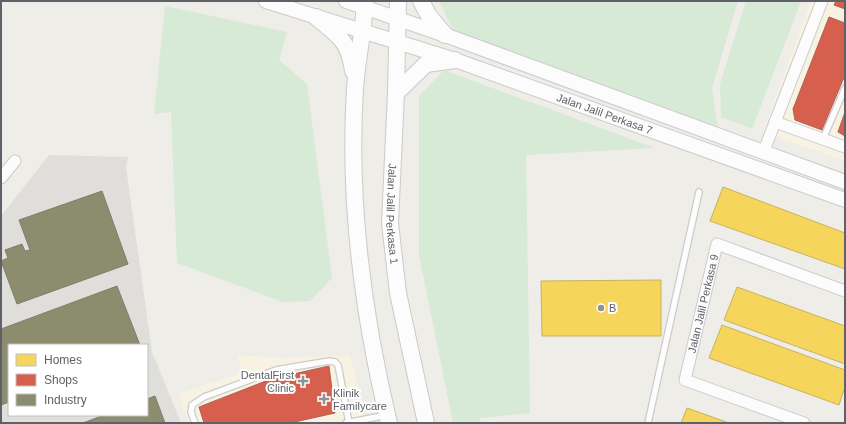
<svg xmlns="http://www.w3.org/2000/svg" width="846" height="424" viewBox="0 0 846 424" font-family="Arial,sans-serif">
  <rect width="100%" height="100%" fill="#eeede8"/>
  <path fill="#f7f2e2" d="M811 1H845V161L763 132Z
    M237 355 282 358 350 355 367 423H189L178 394 243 372Z"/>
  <path fill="#dfdeda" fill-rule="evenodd" d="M49 155 128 157 126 167 152 352 181 423H1V216ZM9 345H147V415H9Z"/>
  <path fill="#d6ead5" d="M439 1H738L712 88 718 128 453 30Z
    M746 1H801L752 129 721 117 720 84Z
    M165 6 287 32 279 60 307 84 332 278 310 301 283 302 177 263 171 112 154 114Z
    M444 70 655 148 526 155 530 413 480 418V423H453L419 255V96Z"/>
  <path fill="#f6d55c" stroke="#c8b25f" d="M723 187 845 233V269L710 221Z
    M661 280V336H542L541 281Z
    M737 287 845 326V364L724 320Z
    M722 325 845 370V387L839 405 709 358Z
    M687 408 729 423H681Z"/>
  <path fill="#d6604d" stroke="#b26055" d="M836 1H845V9L834 5Z
    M829 17 845 23V75L822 130 795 120 793 109Z
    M845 112V136L838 132Z
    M329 366 335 413 290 423H204L199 407 271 379Z"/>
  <path fill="#8c8c6e" stroke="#7e7f6c" d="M102 191 128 264 17 304 1 261 8 258 5 250 22 244 25 251 30 250 19 220Z
    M117 286 140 345H9V402L1 405V329Z
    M155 396 165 423H83L104 415H147V399Z"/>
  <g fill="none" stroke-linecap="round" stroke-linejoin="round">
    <defs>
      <path id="service" d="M823 139 845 88
        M195 423 191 412 192 405 204 397 276 370 329 361 335 362 338 365 349 423
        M346 423 387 415
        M648 423 699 192"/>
      <g id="minor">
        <path d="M775 122 845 147"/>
        <path d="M763 153 822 1"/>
        <path d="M1 178 15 161"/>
        <path id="s1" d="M804 423 685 380 717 244 845 291"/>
      </g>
      <g id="tertiary">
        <path id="s2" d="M266 1 455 60 845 200"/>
        <path d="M346 1 445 35 845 182"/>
      </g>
      <g id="secondary">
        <path d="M365 1C364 30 357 59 355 89 348 200 363 315 389 423"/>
        <path id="s3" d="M398 1 396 93 390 223 398 293 426 423"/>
        <path d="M421 1 429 16 445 35"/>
        <path d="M316 17C339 36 349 41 353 71"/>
        <path d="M396 93 426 64 455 60"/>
      </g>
    </defs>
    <use href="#service" stroke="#cbcbcb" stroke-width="8"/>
    <use href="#minor" stroke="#cbcbcb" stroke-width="13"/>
    <use href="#tertiary" stroke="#cbcbcb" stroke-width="16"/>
    <use href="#secondary" stroke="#cacac9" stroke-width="18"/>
    <use href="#service" stroke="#fcfcfc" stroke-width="5.5"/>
    <use href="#minor" stroke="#fcfcfc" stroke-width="11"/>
    <use href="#tertiary" stroke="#fcfcfc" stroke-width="14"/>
    <use href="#secondary" stroke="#fcfcfc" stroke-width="16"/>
  </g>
  <g fill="#909294" stroke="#fff" stroke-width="1.5">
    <circle cx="601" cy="308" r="4"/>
    <path d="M301 375h4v4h4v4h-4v4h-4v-4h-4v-4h4z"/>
    <path d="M322 393h4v4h4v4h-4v4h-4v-4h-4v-4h4z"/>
  </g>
  <g text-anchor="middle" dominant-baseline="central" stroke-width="4" stroke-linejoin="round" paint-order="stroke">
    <g font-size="11" fill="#5e6167" stroke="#fff">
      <text stroke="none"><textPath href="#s2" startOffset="357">Jalan Jalil Perkasa 7</textPath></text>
      <text stroke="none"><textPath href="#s3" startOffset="213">Jalan Jalil Perkasa 1</textPath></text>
      <text stroke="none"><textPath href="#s1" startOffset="205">Jalan Jalil Perkasa 9</textPath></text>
    </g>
    <g font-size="11" fill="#5e6167" stroke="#fff" text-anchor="start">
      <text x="609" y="308">B</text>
      <text x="294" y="375" text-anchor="end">DentalFirst<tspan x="294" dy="13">Clinic</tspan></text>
      <text x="333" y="393">Klinik<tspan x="333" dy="13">Familycare</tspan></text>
    </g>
  </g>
  <rect width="846" height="424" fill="none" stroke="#5e6167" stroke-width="4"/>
  <rect x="8" y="344" width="140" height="72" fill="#ffffff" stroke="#bfc0c2"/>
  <rect x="16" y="354" width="20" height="12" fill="#f6d55c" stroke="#bfc0c2"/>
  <text x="44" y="364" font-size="12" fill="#5e6167">Homes</text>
  <rect x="16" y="374" width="20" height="12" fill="#d6604d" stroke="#bfc0c2"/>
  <text x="44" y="384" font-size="12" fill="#5e6167">Shops</text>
  <rect x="16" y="394" width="20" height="12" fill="#8c8c6e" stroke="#bfc0c2"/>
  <text x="44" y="404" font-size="12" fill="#5e6167">Industry</text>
</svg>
